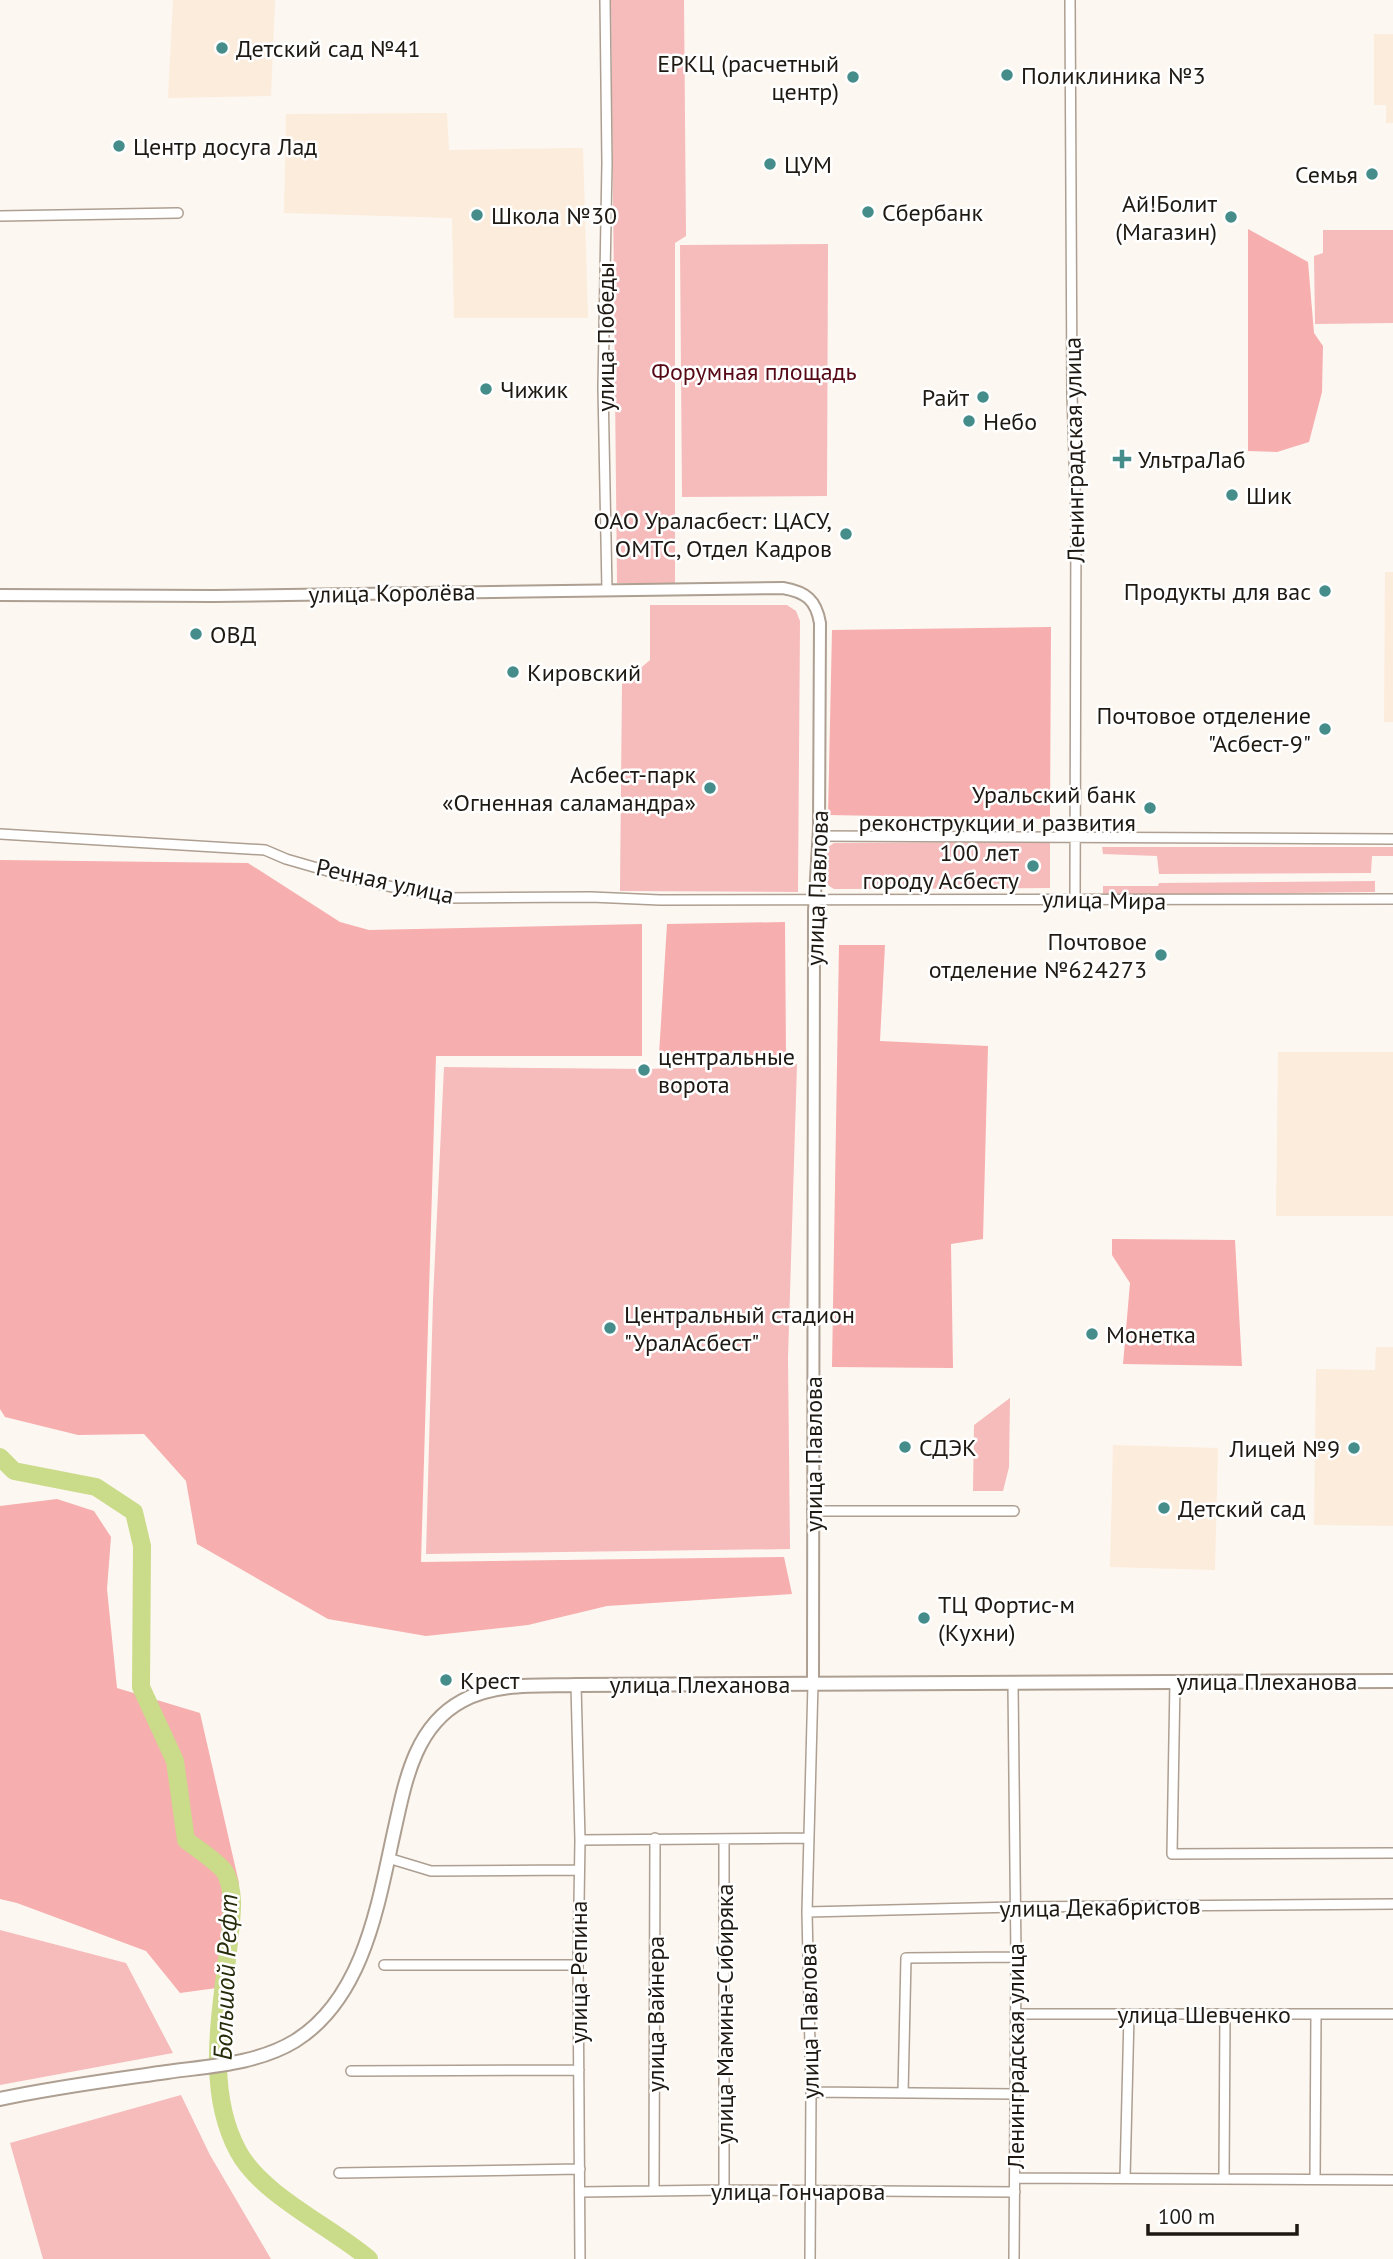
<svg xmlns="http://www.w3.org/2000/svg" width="1393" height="2259" viewBox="0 0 1393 2259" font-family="'PT Sans',sans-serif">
  <rect width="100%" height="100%" fill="#fdf7f1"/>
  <path fill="#fcecdb" d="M173 0H275L271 96 168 98Z
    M1374 34H1393V123H1386V105H1374Z
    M447 113 449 150 583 148 588 318H454L452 218 284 213 286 114Z
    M1385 572H1393V722H1384Z
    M1278 1052H1393V1216H1276Z
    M1376 1347H1393V1526L1314 1525 1316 1369 1375 1370Z
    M1113 1445 1218 1448 1215 1570 1110 1567Z"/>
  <path fill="#f6bbbb" d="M611 0H684L686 236 675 243V583H617Z
    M1323 230H1393V323L1315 324 1314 256 1323 253Z
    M828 244 827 496 682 497 680 245Z
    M650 605H787L796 611 800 621 798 892 620 891 622 684 650 660Z
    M1050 842V888L834 889 821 881V852L834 843Z
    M1102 847H1393V856H1372L1371 873 1159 874 1157 856 1103 854Z
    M1375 881V892L1103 895V886H1158L1159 883Z
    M797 1064 788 1358 790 1549 426 1554 433 1299 444 1067 648 1069Z
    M1010 1398 1009 1467 1003 1491H973L974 1425Z
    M0 1930 126 1963 173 2053 0 2085Z
    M181 2095 210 2155 271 2259H43L10 2143Z"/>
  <path fill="#f6aeae" d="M1248 229 1308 262 1314 333 1323 346 1322 392 1309 442 1277 452 1248 451Z
    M1051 627 1050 819 828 815 832 630Z
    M0 860 248 863 340 922 369 930 642 924V1056H436L421 1562 784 1557 792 1594 607 1606 528 1625 426 1636 328 1619 197 1544 186 1481 144 1434 78 1435 5 1417 0 1409Z
    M785 922 786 1055H659L667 924Z
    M839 945H885L880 1041 988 1046 983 1239 951 1244 953 1368 832 1367Z
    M1112 1239 1235 1240 1242 1366 1123 1364 1130 1283 1112 1255Z
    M57 1499 94 1511 111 1537 107 1589 117 1688 200 1713 239 1883 224 1987 180 1993 146 1951 17 1903 0 1899V1506Z"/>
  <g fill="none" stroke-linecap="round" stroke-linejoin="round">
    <path stroke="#cadb8a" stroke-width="18" d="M0 1457 14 1471 96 1487 134 1512 142 1546 141 1687 175 1761 186 1840C196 1848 221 1864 226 1874 236 1896 231 1919 229 1942 222 2009 204 2088 238 2151 261 2195 332 2227 369 2259"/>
    <defs>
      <path id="minor" d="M605 0 607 163 603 388 607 590
        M1070 0 1072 394 1076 518 1075 899
        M0 216 178 213
        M0 834 265 850 286 859 359 880 446 898 591 897 660 900 1393 899
        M818 836 1393 839
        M812 1511H1014
        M1175 1681 1172 1854 1393 1853
        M576 1685 580 1840 578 1965 580 2259
        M1013 1685 1016 1957 1014 2259
        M580 1840 808 1838
        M388 1858 431 1871 578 1870
        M807 1912 1015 1907 1393 1904
        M384 1965H578
        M1015 2014H1393
        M351 2071 579 2070
        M811 2092 1014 2094
        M903 2093 906 1958 1016 1957
        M339 2173 580 2169
        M1015 2178 1393 2180
        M1125 2178 1129 2015
        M1224 2179 1225 2014
        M1315 2179 1316 2014
        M654 2190 655 1838
        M724 2190V1839
        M581 2192 724 2190 1015 2192
        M810 2259 811 2092 807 1912 813 1683"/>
      <path id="tertiary" d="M0 595 214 596 783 588C806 592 816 600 820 623L819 829 814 911 813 1683"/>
      <path id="secondary" d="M0 2099C55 2087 111 2080 167 2072 210 2066 257 2064 295 2041 364 1998 378 1904 394 1832 405 1783 414 1727 462 1701 496 1682 540 1686 576 1685L1393 1681"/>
    </defs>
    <use href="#minor" stroke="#ad9f91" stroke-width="12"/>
    <use href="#tertiary" stroke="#ad9f91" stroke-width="14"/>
    <use href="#secondary" stroke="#ad9f91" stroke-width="16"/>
    <use href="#minor" stroke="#fff" stroke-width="9"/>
    <use href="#tertiary" stroke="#fff" stroke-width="10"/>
    <use href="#secondary" stroke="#fff" stroke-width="12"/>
  </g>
  <g fill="#458d8b" stroke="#fff" stroke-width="2.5">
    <circle cx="222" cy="48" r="7"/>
    <circle cx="1007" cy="75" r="7"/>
    <circle cx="853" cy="77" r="7"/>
    <circle cx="119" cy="146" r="7"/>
    <circle cx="770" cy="164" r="7"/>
    <circle cx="1372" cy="174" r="7"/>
    <circle cx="868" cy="212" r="7"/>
    <circle cx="477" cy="215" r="7"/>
    <circle cx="1231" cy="217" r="7"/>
    <circle cx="486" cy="389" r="7"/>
    <circle cx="983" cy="397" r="7"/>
    <circle cx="969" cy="421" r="7"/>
    <path d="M1118.5 448.5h7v7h7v7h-7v7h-7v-7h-7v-7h7z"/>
    <circle cx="1232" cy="495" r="7"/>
    <circle cx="846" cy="534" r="7"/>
    <circle cx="1325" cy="591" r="7"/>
    <circle cx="196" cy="634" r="7"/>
    <circle cx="513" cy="672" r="7"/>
    <circle cx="1325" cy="729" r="7"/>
    <circle cx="710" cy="788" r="7"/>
    <circle cx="1150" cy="808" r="7"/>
    <circle cx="1033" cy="866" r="7"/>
    <circle cx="1161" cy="955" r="7"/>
    <circle cx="644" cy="1070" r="7"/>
    <circle cx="610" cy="1328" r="7"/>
    <circle cx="1092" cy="1334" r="7"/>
    <circle cx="905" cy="1447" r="7"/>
    <circle cx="1354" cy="1448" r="7"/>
    <circle cx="1164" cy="1508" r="7"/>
    <circle cx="924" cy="1618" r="7"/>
    <circle cx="446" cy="1680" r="7"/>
  </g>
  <g text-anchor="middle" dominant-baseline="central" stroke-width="5" stroke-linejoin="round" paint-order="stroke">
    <g font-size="24" fill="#1e1913" stroke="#fff" text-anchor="start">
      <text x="236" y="48">Детский сад №41</text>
      <text x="839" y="63" text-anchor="end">ЕРКЦ (расчетный<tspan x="839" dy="28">центр)</tspan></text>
      <text x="1021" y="75">Поликлиника №3</text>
      <text x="133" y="146">Центр досуга Лад</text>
      <text x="784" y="164">ЦУМ</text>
      <text x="1358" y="174" text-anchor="end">Семья</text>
      <text x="1217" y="203" text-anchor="end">Ай!Болит<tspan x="1217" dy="28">(Магазин)</tspan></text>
      <text x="882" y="212">Сбербанк</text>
      <text x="491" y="215">Школа №30</text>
      <text x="500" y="389">Чижик</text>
      <text x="969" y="397" text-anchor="end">Райт</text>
      <text x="983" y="421">Небо</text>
      <text x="1138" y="459">УльтраЛаб</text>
      <text x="1246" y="495">Шик</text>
      <text x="832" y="520" text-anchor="end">ОАО Ураласбест: ЦАСУ,<tspan x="832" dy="28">ОМТС, Отдел Кадров</tspan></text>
      <text x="1311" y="591" text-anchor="end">Продукты для вас</text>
      <text x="210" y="634">ОВД</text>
      <text x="527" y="672">Кировский</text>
      <text x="1311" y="715" text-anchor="end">Почтовое отделение<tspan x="1311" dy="28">"Асбест-9"</tspan></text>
      <text x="696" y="774" text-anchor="end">Асбест-парк<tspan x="696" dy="28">«Огненная саламандра»</tspan></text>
      <text x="1136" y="794" text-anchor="end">Уральский банк<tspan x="1136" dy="28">реконструкции и развития</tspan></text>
      <text x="1019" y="852" text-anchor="end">100 лет<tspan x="1019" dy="28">городу Асбесту</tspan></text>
      <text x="1147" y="941" text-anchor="end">Почтовое<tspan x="1147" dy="28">отделение №624273</tspan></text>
      <text x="658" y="1056">центральные<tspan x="658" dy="28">ворота</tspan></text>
      <text x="624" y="1314">Центральный стадион<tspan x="624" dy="28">"УралАсбест"</tspan></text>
      <text x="1106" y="1334">Монетка</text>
      <text x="919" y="1447">СДЭК</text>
      <text x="1340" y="1448" text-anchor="end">Лицей №9</text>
      <text x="1178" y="1508">Детский сад</text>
      <text x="938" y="1604">ТЦ Фортис-м<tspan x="938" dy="28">(Кухни)</tspan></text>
      <text x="460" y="1680">Крест</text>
    </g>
    <g font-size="24" fill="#1e1913" stroke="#fff">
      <text transform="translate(605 337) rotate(-90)">улица Победы</text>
      <text transform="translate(1074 450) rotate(-91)">Ленинградская улица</text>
      <text transform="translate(392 593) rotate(-1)">улица Королёва</text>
      <text transform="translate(385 881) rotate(12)">Речная улица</text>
      <text transform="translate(817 888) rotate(-88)">улица Павлова</text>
      <text transform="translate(1104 900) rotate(1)">улица Мира</text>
      <text transform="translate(813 1454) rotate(-90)">улица Павлова</text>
      <text x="1267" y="1681">улица Плеханова</text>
      <text x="700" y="1684">улица Плеханова</text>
      <text transform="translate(1100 1907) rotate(-1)">улица Декабристов</text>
      <text transform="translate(578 1972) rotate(-90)">улица Репина</text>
      <text transform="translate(655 2014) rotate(-90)">улица Вайнера</text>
      <text transform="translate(724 2014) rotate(-90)">улица Мамина-Сибиряка</text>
      <text x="1204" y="2014">улица Шевченко</text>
      <text transform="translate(809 2021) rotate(-91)">улица Павлова</text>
      <text transform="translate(1015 2056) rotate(-90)">Ленинградская улица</text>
      <text x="798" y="2191">улица Гончарова</text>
    </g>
    <g font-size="24" fill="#560815" stroke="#fff">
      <text x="754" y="371">Форумная площадь</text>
    </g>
    <g font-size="26" font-style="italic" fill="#272d0a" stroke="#fff">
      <text transform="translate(225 1977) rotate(-88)">Большой Рефт</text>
    </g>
  </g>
  <path d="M1148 2224v10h149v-10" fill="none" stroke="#1e1913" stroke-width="3.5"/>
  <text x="1158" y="2224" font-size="21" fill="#1e1913" stroke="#ffffff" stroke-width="5" paint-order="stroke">100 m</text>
</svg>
